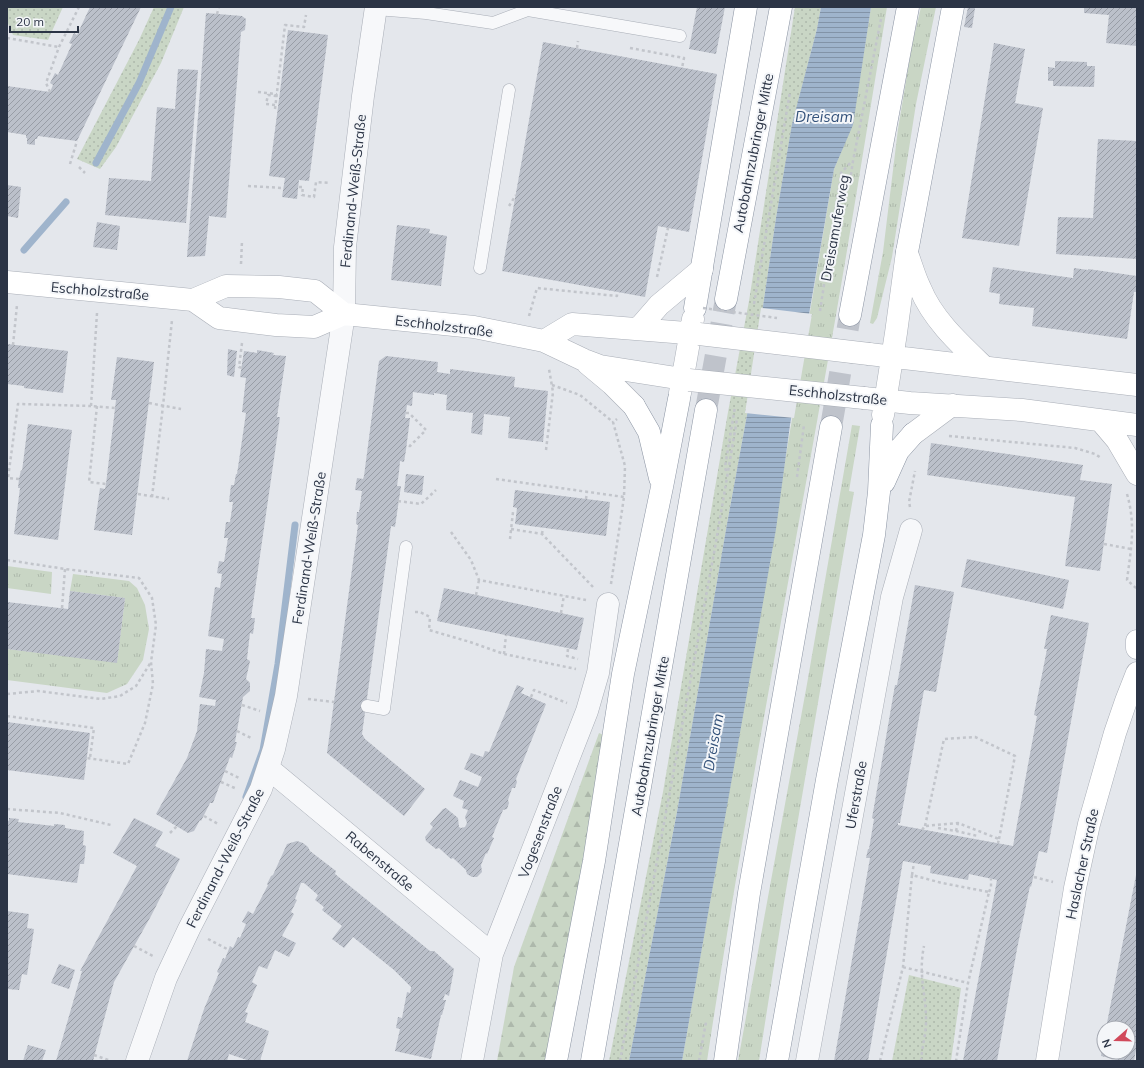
<svg xmlns="http://www.w3.org/2000/svg" width="1144" height="1068" viewBox="0 0 1144 1068" font-family="Mulish,sans-serif">
  <defs>
    <pattern id="grass-tufts" width="24" height="20" patternUnits="userSpaceOnUse"><rect width="24" height="20" fill="#c9d6c5"/><path d="M3 7l-1-3M5 7V3M7 7l1-3M15 17l-1-3M17 17v-4M19 17l1-3" fill="none" stroke="#adb8ab"/></pattern>
    <pattern id="forest-firs" width="22" height="20" patternUnits="userSpaceOnUse"><rect width="22" height="20" fill="#c9d6c5"/><path d="M5 1l3.5 6h-7zM16 11l3.5 6h-7z" fill="#adb8ab"/></pattern>
    <pattern id="park-dots" width="8" height="8" patternUnits="userSpaceOnUse"><rect width="8" height="8" fill="#c9d6c5"/><path d="M2 2h.1M6 6h.1" fill="none" stroke="#adb8ab" stroke-width="1.8" stroke-linecap="round"/></pattern>
    <pattern id="water-rules" width="6" height="5" patternUnits="userSpaceOnUse"><rect width="6" height="5" fill="#9fb4cc"/><path d="M0 2.5h6" fill="none" stroke="#8293a7"/></pattern>
    <pattern id="building-hatch" width="6" height="6" patternUnits="userSpaceOnUse"><rect width="6" height="6" fill="#bbc0ca"/><path d="M-1 1l2-2M0 6l6-6M5 7l2-2" fill="none" stroke="#989da6"/></pattern>
  </defs>
  <rect width="100%" height="100%" fill="#e4e7ec"/>
  <path fill="url(#grass-tufts)" d="M871 7H887C866 134 846 262 823 388 783 612 741 836 707 1061H682L741 723 834 169 852 125Z
    M921 7H936L916 104 892 257 877 318 873 324 870 323 883 252 898 129 912 45Z
    M852 425 860 426 849 491 854 492 785 896 759 1061H738L807 684Z
    M7 566 52 572 51 594 7 588Z
    M73 574 129 581 137 588 145 605 149 629 143 660 127 684 107 693 7 680V649L117 662 125 598 70 591Z"/>
  <path fill="url(#forest-firs)" d="M599 733 608 737 548 1061H497L514 967Z"/>
  <path fill="url(#park-dots)" d="M7 7H63L48 40 13 35 7 21Z
    M154 7H184L161 63 116 147 100 169 77 159 139 40Z
    M795 7H821L817 29 792 125 776 218 747 415 727 524 677 812 629 1061H609L663 792 728 412 749 301Z
    M909 975 961 988 951 1061H892Z"/>
  <path fill="url(#water-rules)" d="M821 7H871L853 125 834 169 790 425 776 529 682 1061H629L677 812 727 524 747 415 776 218 792 124 817 29Z"/>
  <path fill="#e4e7ec" d="M761 308 812 314 794 418 745 413Z"/>
  <g fill="none" stroke-linecap="round" stroke-linejoin="round">
    <path stroke="#9fb4cc" stroke-width="7" d="M96 163 139 83 171 7
      M24 250 66 202
      M246 797 263 750 278 664 295 525"/>
  </g>
  <path fill="url(#building-hatch)" d="M90 7H141L77 141 38 136 37 139H35V145L27 144V138H26V135L7 132V86L50 92 53 85 50 83 55 73 58 75 72 44 69 43 74 33 77 35Z
    M697 7H725L716 54 689 49Z
    M968 7 975 8 972 28 964 27Z
    M1084 7H1137V46L1106 43 1109 15 1084 13Z
    M206 13 242 16 246 19 245 30 241 32 226 218 209 216 205 256 187 257Z
    M288 30 328 35 309 181 299 180 297 199 282 197 285 178 269 176Z
    M543 42 717 74 689 232 658 226 645 297 502 271Z
    M994 43 1025 49 1015 103 1043 108 1019 246 962 238Z
    M1055 61 1087 62V66H1095L1094 87 1053 86V81H1048V67L1055 68Z
    M178 69 198 70 186 223 105 215 109 178 151 181 157 107 175 109Z
    M1098 139 1137 141V259L1056 254 1058 217 1093 218Z
    M7 185 21 187 18 218 7 216Z
    M97 222 120 226 117 250 93 247Z
    M397 225 430 229 429 233 447 236 441 286 391 280Z
    M993 267 1073 278 1074 268 1088 270V269L1137 276V292H1134L1127 339 1032 326 1034 308 999 304 1000 294 989 292Z
    M7 344 68 351 63 393 24 388V386L7 384Z
    M228 349 237 351 234 377 227 375Z
    M257 350 274 353 273 355 286 356 277 417H280L251 618H255L253 634 250 633 247 659 250 661 246 679 250 683V691L243 697 235 742H237L232 758 230 757 213 803H210L201 821 200 820 194 831 188 833 156 814 187 758 197 731 200 704 215 706 216 700 199 697 204 673 206 649 222 651 224 639 208 636 215 587 220 588 222 574 217 573 219 561 224 562 228 538H224L226 522H230L233 502H229L231 485H234L236 474H237L246 413 242 412 246 378 240 377 244 351 257 353Z
    M386 356 438 362 437 372 450 374V369L515 377 514 387 548 391 543 442 508 438 510 417 484 414 482 435 471 433 473 413 446 410 447 395 434 393V395L413 392 412 406 407 405 405 418H410L406 450 404 462 400 461 399 472 397 486H401L395 527 391 526 362 734 365 739 425 789 404 816 327 753 358 525 356 524 357 512H359L362 491 355 490 357 478 363 479 364 476 379 361Z
    M117 357 154 362 132 535 94 530 100 488 105 489 106 484 116 400H111Z
    M28 424 72 430 58 540 14 534 20 488H18L19 479 21 470 22 471Z
    M931 443 1083 465 1080 480 1112 484 1100 571 1065 566 1075 497 927 475Z
    M406 474 424 476 422 495 404 492Z
    M515 490 610 502 606 536 515 524 517 508 513 507Z
    M967 559 1069 580 1063 609 961 587Z
    M915 585 954 592 936 692 924 690 900 823H898V825L1013 846 1037 716 1034 715 1047 649H1044L1051 615 1089 623 1047 853 1039 851 1031 887 1030 886 1017 949 997 1061H963L997 880 969 874 968 880 930 873 931 866 903 861 868 1061H834L870 858H866L868 849H869L874 819 872 818 875 801 895 685H897Z
    M444 588 584 618 577 650 437 621Z
    M70 591 125 598 117 663 7 649V602L68 609Z
    M517 685 524 688 521 693 546 704 516 779 517 782 515 788H512L508 800 509 803 507 809 503 810 492 837 494 838 487 854 486 853 481 865 482 872 477 877H472L467 874 466 870 453 858 451 859 439 848 436 849 426 841 425 837 433 827 430 824 443 809 446 808 458 818 459 827 461 828 465 827 467 823 465 817 468 810 462 808 464 801 453 796 460 780 478 787 482 777 464 769 471 753 483 757 485 751 489 752Z
    M7 722 90 733 84 780 7 770Z
    M9 818 19 819 18 822 54 826V824L65 825V828L84 831 83 845 86 846 84 864H80L77 883 7 874V820L9 821Z
    M134 818 163 832 155 846 180 859 151 916 114 982 93 1061H56L82 971H80L137 866 113 853Z
    M297 841 303 843 308 847 310 851 336 871 335 874 430 951H434L454 969 449 996 445 994 443 1000H446L442 1015H441L431 1059 395 1051 400 1029 396 1028 398 1017 402 1018 407 992 410 993 411 987 394 970 353 937 344 948 332 939 342 926 322 910 324 907 315 900 318 895 304 883H301L295 899 297 900 291 912 294 914 282 936 296 943 289 957 275 950 267 969 259 966 252 982 257 985 245 1012 248 1013 245 1022 269 1031 260 1061H250L229 1054 227 1061H187L204 1009 219 973 217 972 223 958 225 959 230 946 233 948 238 937 240 938 246 924 242 922 248 911 253 914 268 885 267 884 271 876 273 875 287 844Z
    M1136 875 1137 1044 1134 1061H1124L1101 1056 1103 1043 1104 1052H1128V1028H1106Z
    M7 911 29 914 27 928 34 929 27 975 22 974 19 990 7 989Z
    M59 964 75 970 69 989 51 983Z
    M28 1045 46 1050 42 1061H23Z"/>
  <g fill="none" stroke-linecap="round" stroke-linejoin="round">
    <path stroke="#bfc3cb" stroke-width="22" stroke-dasharray="22 11" stroke-linecap="butt" d="M706 410 726 299
      M831 427 850 315"/>
    <defs>
      <path id="lane" d="M376 9 426 13 493 23 528 10 680 36
        M480 268 509 90
        M367 706 384 709 406 547"/>
      <path id="street" d="M268 768 492 954
        M137 1061 166 978 189 929 261 789 274 749 286 696 344 314 345 247 363 96 376 7
        M472 1061 492 954 587 711 598 673 608 604
        M807 1061 892 597 911 530"/>
      <path id="secondary" d="M908 256C912 267 915 278 920 288 933 320 960 344 984 367
        M7 282 193 300 219 318 276 325 314 327 344 314 474 327 544 341 584 360 600 366 689 380
        M193 300 226 286 279 287 315 291 344 314
        M639 328 659 305 702 269
        M544 341 572 324 699 334
        M869 354 1137 385
        M588 364 612 384 634 406
        M680 393 693 319
        M864 398 910 403 1022 410 1137 425
        M883 415 896 333 907 252
        M1100 420 1117 440 1137 474
        M913 434 952 405
        M1137 641V648
        M1047 1061 1075 888 1089 824 1115 733 1126 701 1137 673"/>
      <path id="highway" d="M907 252 953 7
        M726 299 781 7
        M695 308 746 7
        M850 315 908 7
        M634 406 649 432 660 478
        M884 482 898 451 913 434
        M556 1061 594 861 623 674 662 487 679 399
        M592 1061 706 410
        M725 1061 749 893 831 427
        M777 1061 827 780 874 535 879 492 882 425"/>
    </defs>
    <use href="#lane" stroke="#a9aeb7" stroke-width="13"/>
    <use href="#street" stroke="#a9aeb7" stroke-width="23"/>
    <use href="#secondary" stroke="#a9aeb7" stroke-width="23"/>
    <use href="#highway" stroke="#8b94a3" stroke-width="23"/>
    <path stroke="#c2c5cb" stroke-width="2.5" stroke-dasharray="3 3" stroke-linecap="butt" d="M217 14 219 7
      M7 38 59 47
      M577 48 578 41
      M630 48 684 58 682 68
      M50 92 46 83 59 47 79 7
      M258 92 276 94V96
      M275 105 266 104 268 95 276 96
      M275 109 285 25 304 27 306 15
      M70 164 77 141
      M79 167 85 173
      M850 181 853 161 881 19
      M248 186 283 188
      M299 187H303L302 195 314 197 316 182 330 183
      M509 206 516 195
      M241 264 242 241
      M657 277 668 228
      M1135 283H1137
      M754 304 790 92
      M820 311 841 173 852 161
      M97 313 91 406 115 408
      M529 316 537 288 617 296V292
      M242 343 239 367 242 368
      M13 345 17 305
      M552 385 580 395 613 422
      M149 403 181 409
      M97 406 89 482 106 484
      M406 413H409L426 430 410 446 406 445
      M949 436 1075 448 1095 454 1101 458
      M546 450 553 392 549 369
      M726 471 725 467 735 407
      M797 477 804 425
      M19 479 8 478 18 404 91 406
      M496 479 624 497
      M138 494 169 499
      M1127 494C1136 525 1131 549 1127 580L1137 589
      M152 497 163 406 172 320
      M586 499 587 492
      M398 501 421 504 436 490
      M910 507 909 502 915 471
      M511 529 542 534 593 587
      M451 532 471 560 479 580 586 600
      M542 534 543 528
      M510 539 513 512
      M1104 544 1131 549
      M7 560 65 569 139 578 152 598 156 625 151 662 153 684 145 723 128 764 87 758
      M611 584 624 497 625 466 613 422 617 419
      M476 595 479 580
      M62 608 65 569
      M415 612H420L430 617 429 630 470 642 504 654 576 669
      M561 613 564 595
      M568 649 567 656 578 659
      M504 654 506 635
      M7 694 38 691 101 699 120 696 136 686 151 662
      M531 697 534 690 567 703
      M308 699 334 702
      M242 705 260 711
      M7 716 94 728 90 758
      M237 731 253 739
      M225 771 241 779
      M221 782 237 789
      M7 809 60 813 111 825
      M204 816 218 824
      M925 826 944 739 975 737 1015 756 999 839
      M938 828 956 831 978 836
      M922 830 925 826 958 823 999 839 998 843
      M956 831 958 823
      M170 833 177 826
      M912 875 914 863
      M1034 877 1053 882
      M989 892 991 887V879
      M208 939 229 950
      M134 946 153 956
      M903 967 968 983
      M94 1055 111 1061
      M620 1061 716 542 737 419
      M699 1061 706 1022
      M880 1061 903 967 912 875 942 883 989 892 968 983 956 1061
      M921 1061C922 1047 926 1034 926 1021 926 993 918 975 924 946"/>
    <use href="#lane" stroke="#f7f8fa" stroke-width="12"/>
    <use href="#street" stroke="#f7f8fa" stroke-width="22"/>
    <use href="#secondary" stroke="#fff" stroke-width="22"/>
    <use href="#highway" stroke="#fff" stroke-width="22"/>
    <defs>
      <path id="secondary-bridge" d="M699 334 869 354
        M689 380 864 398"/>
    </defs>
    <use href="#secondary-bridge" stroke="#a9aeb7" stroke-width="23" stroke-linecap="butt"/>
    <path stroke="#c2c5cb" stroke-width="2.5" stroke-dasharray="3 3" stroke-linecap="butt" d="M703 308 777 318"/>
    <use href="#secondary-bridge" stroke="#fff" stroke-width="22"/>
  </g>
  <g text-anchor="middle" dominant-baseline="central" stroke-width="4" stroke-linejoin="round" paint-order="stroke">
    <g font-size="14" fill="#2b3445" stroke="#f4f6f9">
      <text transform="translate(753 153) rotate(-79)">Autobahnzubringer Mitte</text>
      <text transform="translate(353 191) rotate(-84)">Ferdinand-Weiß-Straße</text>
      <text transform="translate(835 228) rotate(-80)">Dreisamuferweg</text>
      <text transform="translate(100 291) rotate(5)">Eschholzstraße</text>
      <text transform="translate(444 326) rotate(7)">Eschholzstraße</text>
      <text transform="translate(838 395) rotate(6)">Eschholzstraße</text>
      <text transform="translate(309 548) rotate(-81)">Ferdinand-Weiß-Straße</text>
      <text transform="translate(650 736) rotate(-80)">Autobahnzubringer Mitte</text>
      <text transform="translate(856 795) rotate(-80)">Uferstraße</text>
      <text transform="translate(540 832) rotate(-69)">Vogesenstraße</text>
      <text transform="translate(225 858) rotate(-63)">Ferdinand-Weiß-Straße</text>
      <text transform="translate(380 861) rotate(40)">Rabenstraße</text>
      <text transform="translate(1082 864) rotate(-78)">Haslacher Straße</text>
    </g>
    <g font-size="15" font-style="italic" fill="#34527a" stroke="#f4f6f9">
      <text x="824" y="116">Dreisam</text>
      <text transform="translate(713 742) rotate(-80)">Dreisam</text>
    </g>
  </g>
  <rect width="1144" height="1068" fill="none" stroke="#2b3445" stroke-width="16"/>
  <g transform="translate(1116 1040) rotate(250)"><circle r="19" fill="#f4f6f9" stroke="#a4a8b1"/>
  <path d="M0-3L7 15L0 10L-7 15Z" fill="#d1495b"/>
  <text y="-6" font-size="11" font-weight="bold" text-anchor="middle" fill="#2b3445">N</text>
  </g>
  <path d="M10 26v6h68v-6" fill="none" stroke="#2b3445" stroke-width="2"/>
  <text x="16" y="26" font-size="12" fill="#2b3445" stroke="#f4f6f9" stroke-width="3" paint-order="stroke">20 m</text>
</svg>
